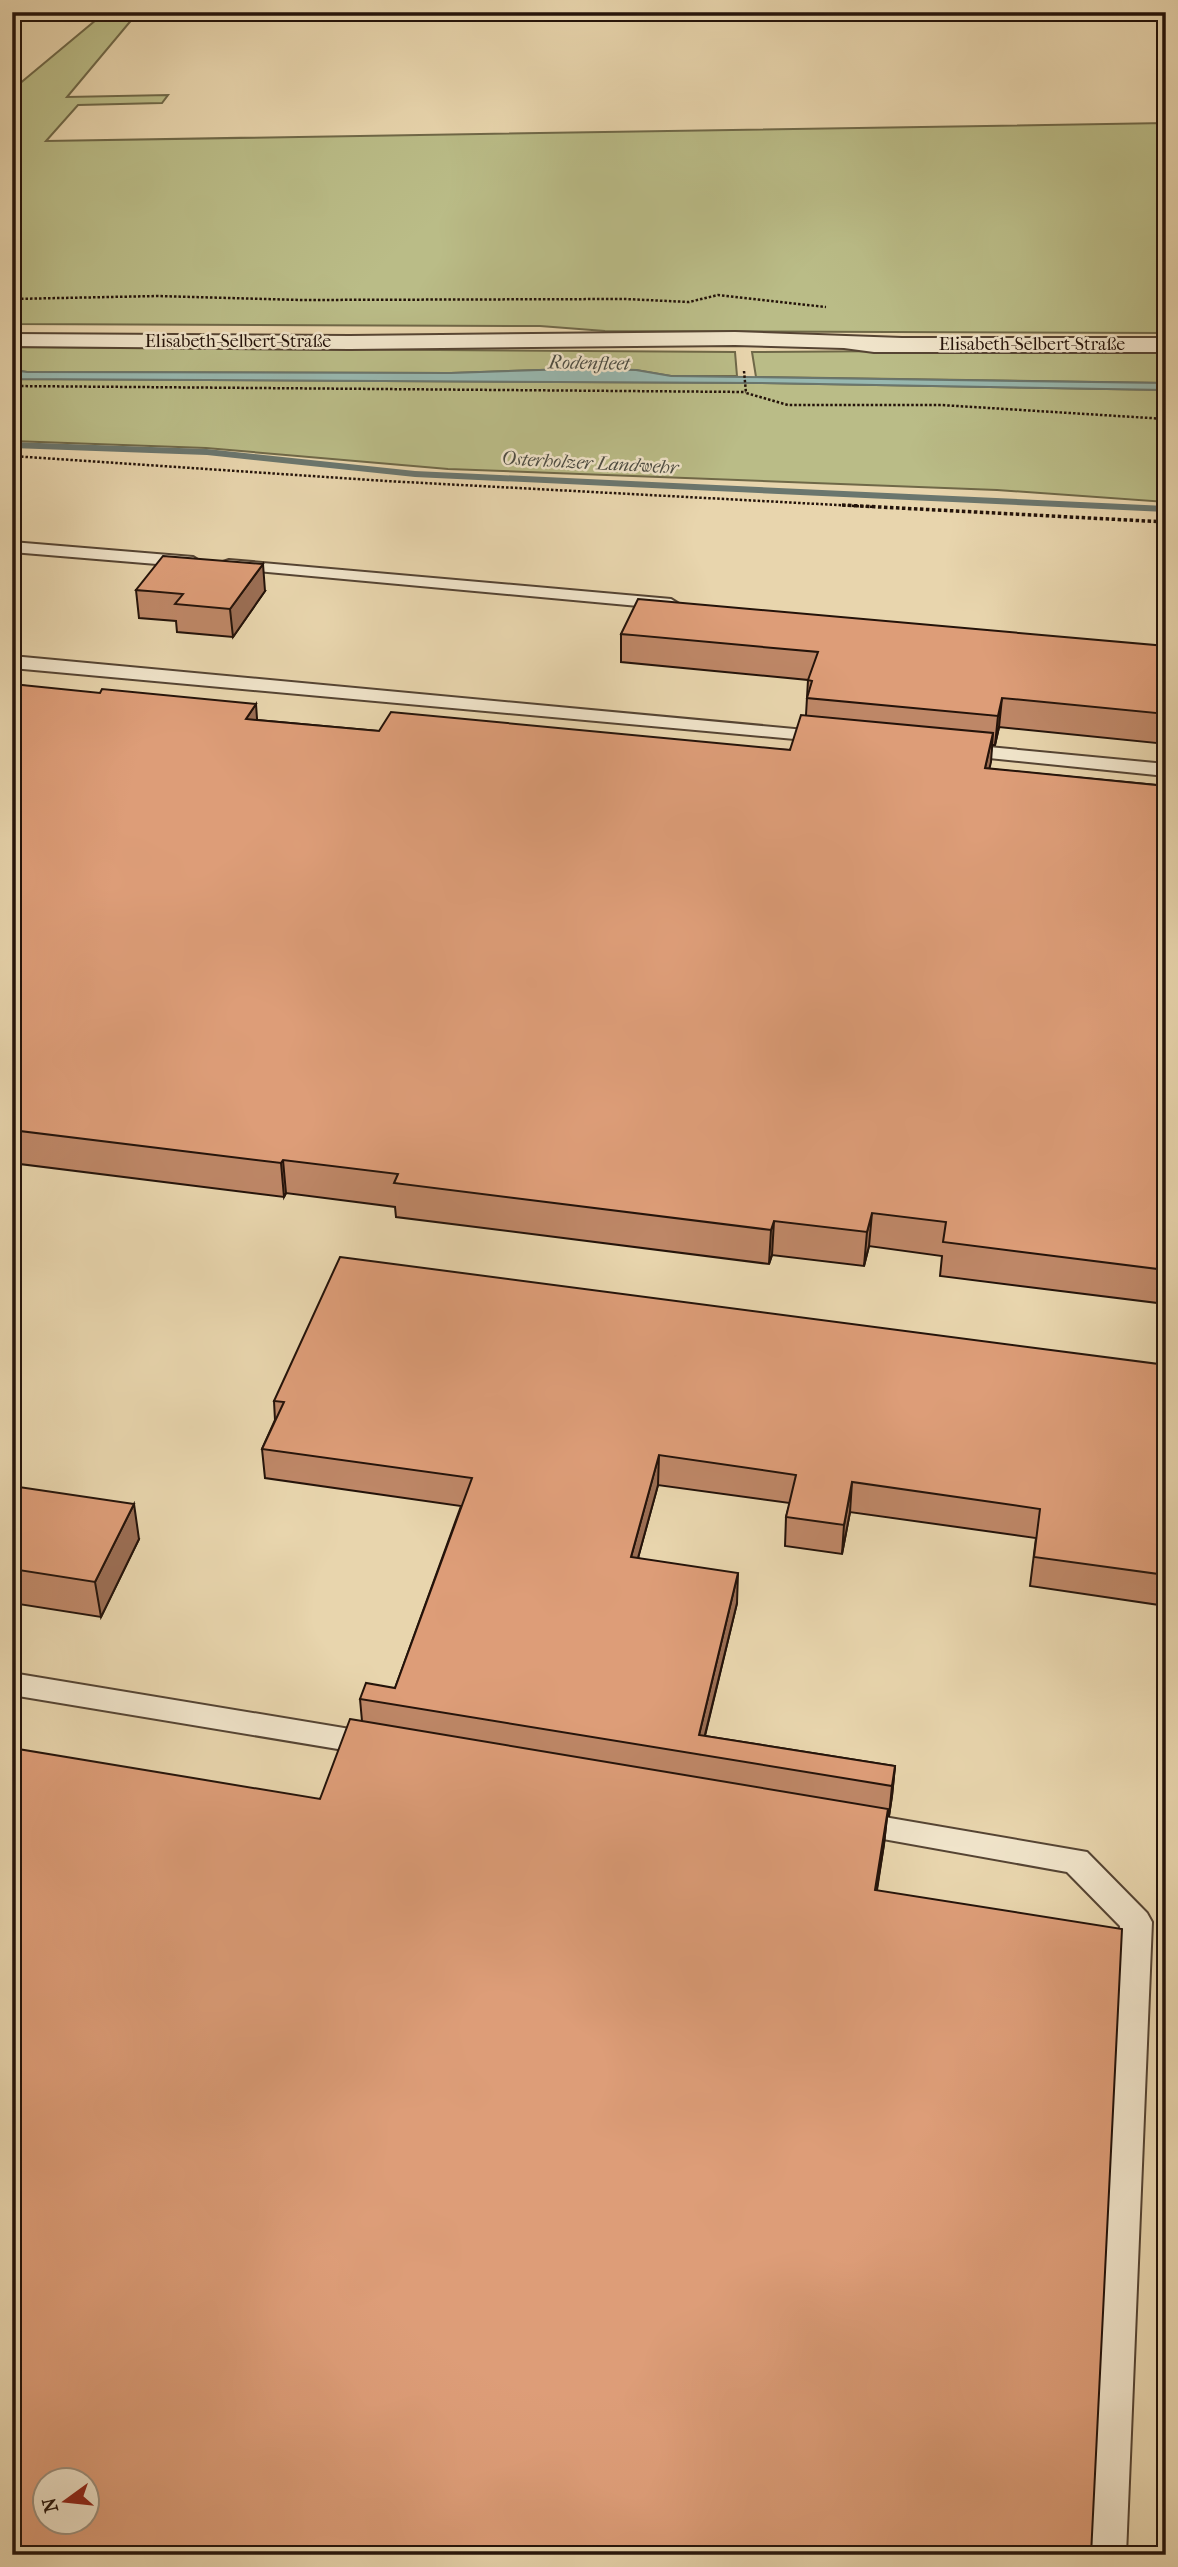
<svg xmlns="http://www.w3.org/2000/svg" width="1178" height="2567" viewBox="0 0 1178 2567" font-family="'IM FELL French Canon',serif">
  <rect width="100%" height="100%" fill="#e8d5ad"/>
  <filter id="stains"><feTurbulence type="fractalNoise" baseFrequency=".00286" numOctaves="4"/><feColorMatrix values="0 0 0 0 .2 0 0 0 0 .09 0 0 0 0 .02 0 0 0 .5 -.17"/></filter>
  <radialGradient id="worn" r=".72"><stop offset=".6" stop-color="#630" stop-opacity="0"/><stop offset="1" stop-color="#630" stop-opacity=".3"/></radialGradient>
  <path fill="#babc87" stroke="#6f6848" stroke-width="2" d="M113 17H134L67 97 168 95 162 103 78 105 46 141 1166 123V333L605 331 540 326 12 324V90L96 20Z
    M12 347 735 352 737 376H671L636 370 571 369 451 373 27 372 12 370Z
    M898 351 1166 352V383L756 377 752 352Z
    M12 379 762 383 1166 390V502L997 490 448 469 206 448 12 441Z"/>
  <path fill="#98b8b0" stroke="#6a766e" stroke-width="2" d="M571 369 636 370 671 376 1166 383V390L762 383 12 379V370L27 372 451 373Z"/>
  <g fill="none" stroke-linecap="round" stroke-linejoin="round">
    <path fill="#6a766e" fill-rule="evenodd" d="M12 442 207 449 415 471 1166 506V512L415 477 207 455 12 448Z"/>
    <defs>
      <path id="lane" d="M12 542 193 557 201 562 193 567 12 552Z
        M229 560 671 599 679 604 671 609 223 568 221 565 223 562Z
        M12 656 827 732 836 737 827 742 12 668Z
        M957 744 1166 764V776L950 754 948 750 950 746Z
        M12 1673 374 1733 385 1736 389 1744 385 1752 374 1755 12 1695Z
        M855 1812 1087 1852 1147 1913 1152 1922 1126 2555H1088L1120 1926 1067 1872 844 1832 840 1824 844 1816Z"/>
      <path id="street" d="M735 332 902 338H1166V352H874L844 348 735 345 350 349 12 346V334L350 336Z"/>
    </defs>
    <use href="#lane" stroke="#543" stroke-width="4"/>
    <use href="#street" stroke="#543" stroke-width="4"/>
    <path stroke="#24130a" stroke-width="2" stroke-dasharray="2.5 2" stroke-linecap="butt" d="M12 16 273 12"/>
    <path stroke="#24130a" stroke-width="2.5" stroke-dasharray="2.5 2" stroke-linecap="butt" d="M12 299 158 296 300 300 625 299 689 302 718 295 826 307
      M744 371 746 393 788 405H941L1166 419
      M12 386 746 392
      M12 456 386 481 875 507"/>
    <path stroke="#24130a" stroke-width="3.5" stroke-dasharray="3.5 2.5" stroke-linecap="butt" d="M842 505 1166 522"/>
    <use href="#lane" fill="#f0e4ca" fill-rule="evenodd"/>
    <use href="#street" fill="#f0e4ca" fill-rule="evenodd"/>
  </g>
  <path fill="#be8767" stroke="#24130a" stroke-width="2" d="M136 590 265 591 233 637 177 632 176 621 139 618Z
    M621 634 1166 646V744L999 727 995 745H992L989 769 1166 786V1304L940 1276 942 1256 869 1246 864 1266 772 1255 769 1264 396 1217 395 1207 286 1193 284 1197 12 1163V684L257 720 379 731 790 750 806 715 808 680 621 662Z
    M1166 1365V1606L1030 1586 1036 1538 850 1512 842 1554 785 1546 786 1517 790 1503 658 1485 638 1558 737 1603 705 1736 895 1766 892 1796 889 1816H887L884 1844 877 1890 320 1799 362 1721 360 1699 395 1688 461 1506 265 1478 262 1449 275 1420 274 1401Z
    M12 1486 139 1539 101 1617 12 1603Z"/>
  <path fill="#9b6e54" stroke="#24130a" stroke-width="2" d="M263 564 265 591 233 637 230 609Z
    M1002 698 999 727 995 745 998 716Z
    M256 704 258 733 246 719Z
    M993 733 991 762 982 798 985 768Z
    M283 1160 286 1193 284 1197 281 1163Z
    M872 1213 869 1246 864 1266 867 1232Z
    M774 1221 772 1255 769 1264 771 1230Z
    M659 1455 658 1485 630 1587 631 1557Z
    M852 1482 850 1512 842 1554 844 1525Z
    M134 1504 139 1539 101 1617 95 1582Z
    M738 1573 737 1603 700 1755 699 1735Z
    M895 1766 892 1796 889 1816 892 1786Z
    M888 1809 884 1844 871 1925 875 1890Z"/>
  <path fill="#dd9d78" stroke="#24130a" stroke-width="2" fill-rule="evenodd" d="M163 556 263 564 230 609 175 604 183 594 136 590Z
    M638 599 1166 646V714L1002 698 998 716 807 698 812 681 808 680 818 652 621 634Z
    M12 684 100 693 102 689 256 704 246 719 379 731 391 712 790 750 801 715 993 733 985 768 1166 786V1270L943 1242 946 1222 872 1213 867 1232 774 1221 771 1230 394 1183 398 1174 283 1160 281 1163 12 1130Z
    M340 1257 1166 1365V1575L1034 1557 1040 1509 852 1482 844 1525 786 1517 796 1475 659 1455 631 1557 738 1573 699 1735 895 1766 892 1786 360 1699 366 1683 395 1688 472 1478 262 1449 284 1402 274 1401Z
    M12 1486 134 1504 95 1582 12 1569Z
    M350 1719 888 1809 875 1890 1122 1929 1091 2555H12V1748L320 1799ZM46 2480H88V2522H46Z"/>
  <g text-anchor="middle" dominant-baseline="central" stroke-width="5" stroke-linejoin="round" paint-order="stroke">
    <g font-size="18" fill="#24130a" stroke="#f0e4ca">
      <text x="238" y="341">Elisabeth-Selbert-Straße</text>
      <text x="1032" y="344">Elisabeth-Selbert-Straße</text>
    </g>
    <g font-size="19" font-style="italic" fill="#4d4d44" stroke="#f0e4ca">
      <text transform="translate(589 363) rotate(1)">Rodenfleet</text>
      <text transform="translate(590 463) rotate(3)">Osterholzer Landwehr</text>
    </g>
  </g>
  <rect width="1178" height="2567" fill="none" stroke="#e8d5ad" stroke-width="42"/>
  <rect x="14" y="14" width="1150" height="2539" fill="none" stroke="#24130a" stroke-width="3.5"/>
  <rect x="21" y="21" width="1136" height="2525" fill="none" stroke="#24130a" stroke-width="2"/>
  <g transform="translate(66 2501) rotate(255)"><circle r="33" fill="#f0e4ca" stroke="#9e907d" stroke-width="2"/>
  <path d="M0-5L12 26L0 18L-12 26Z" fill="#8f2418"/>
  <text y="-10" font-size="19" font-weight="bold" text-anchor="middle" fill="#24130a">N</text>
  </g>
  <rect width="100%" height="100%" filter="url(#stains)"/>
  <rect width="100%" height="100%" fill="url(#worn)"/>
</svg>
